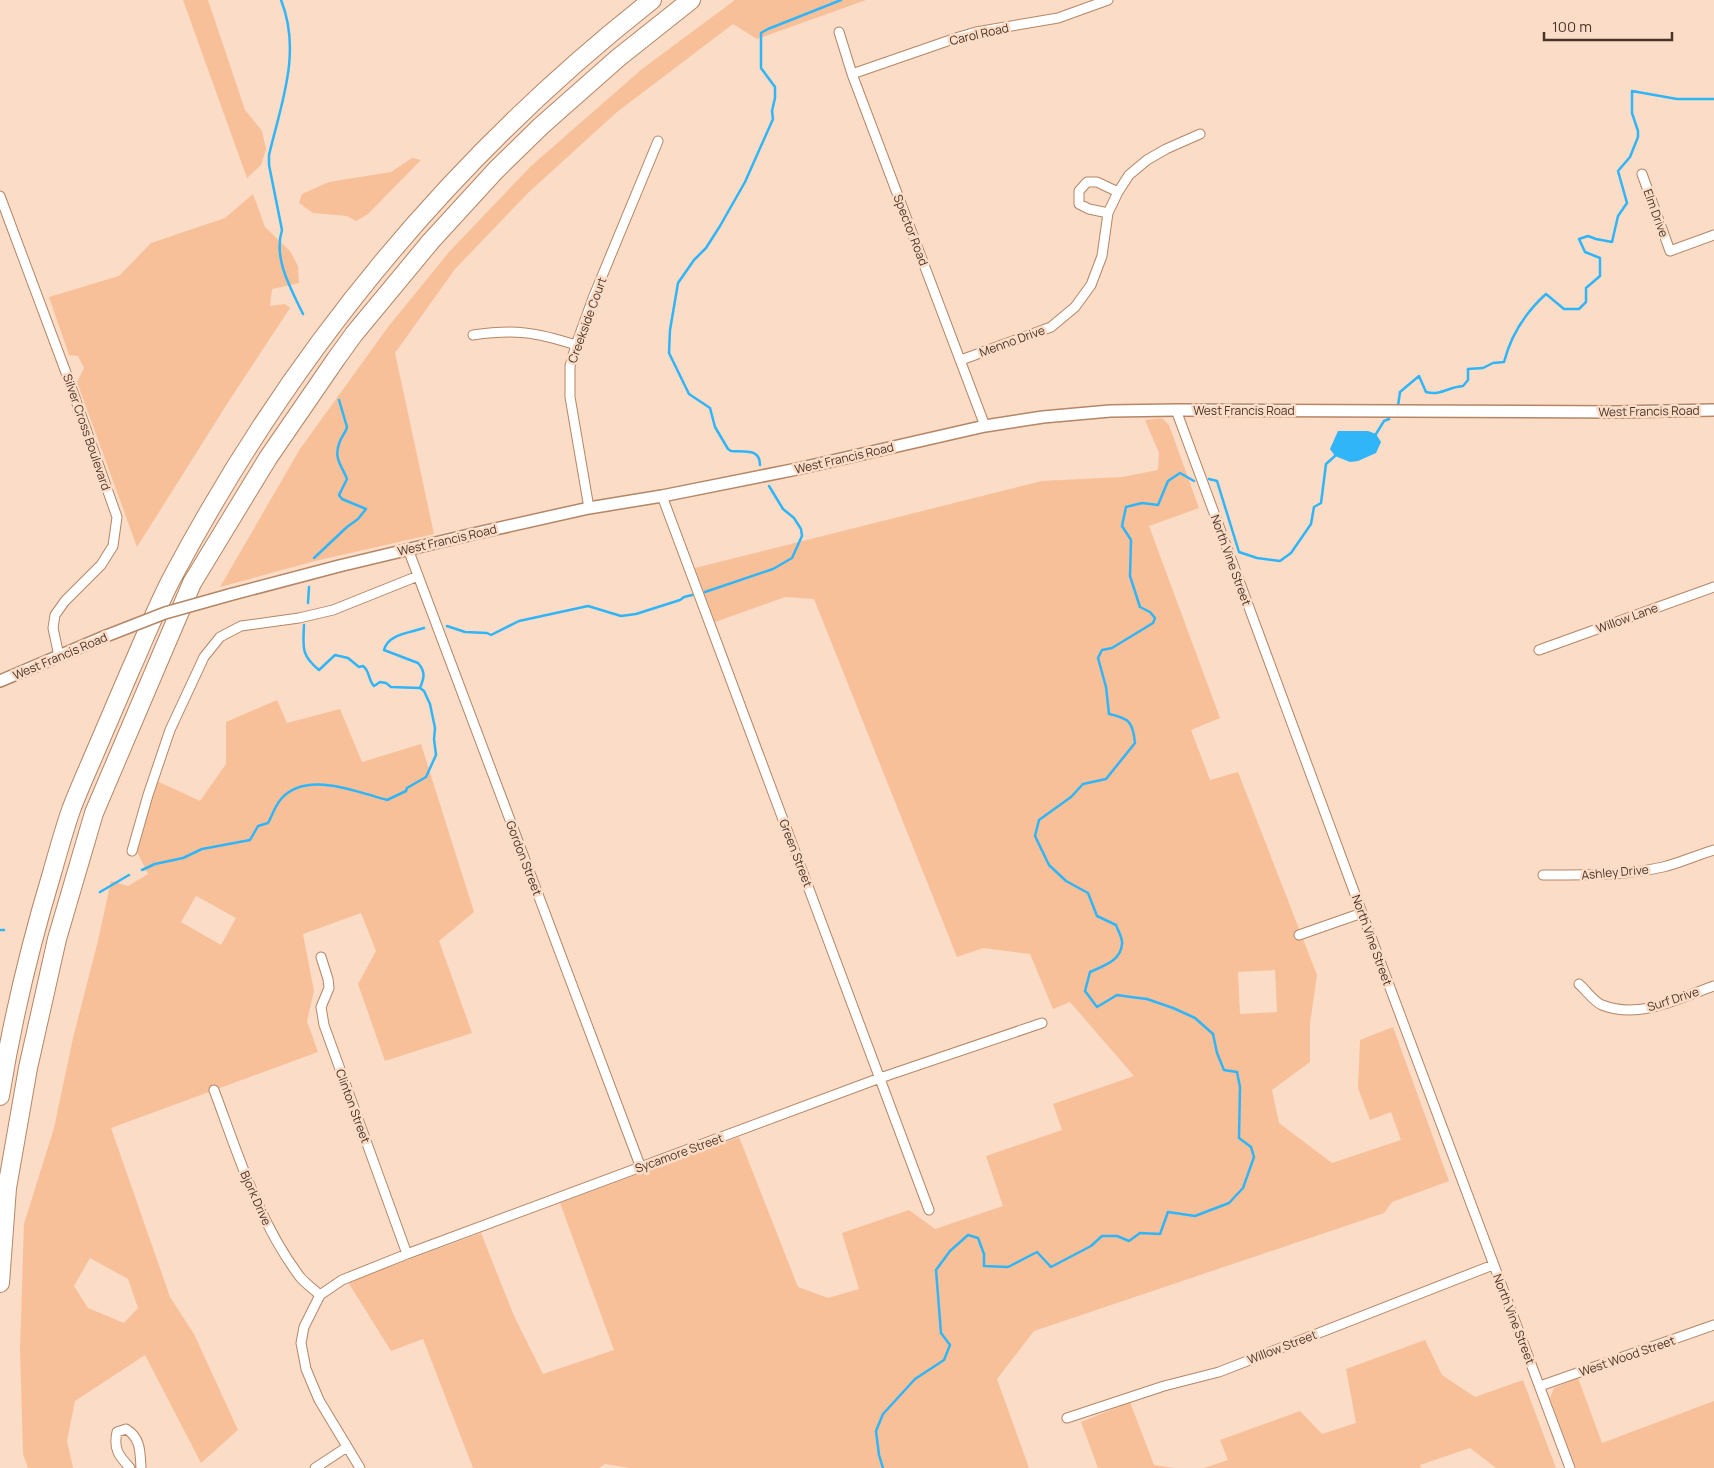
<svg xmlns="http://www.w3.org/2000/svg" width="1714" height="1468" viewBox="0 0 1714 1468" font-family="Manrope,sans-serif">
  <rect width="100%" height="100%" fill="#fbdcc7"/>
  <path fill="#f7c099" fill-rule="evenodd" d="M183 0H208L245 110 262 131 266 149 261 165 247 178Z
    M735 0H866L757 39 733 24 617 112 529 192 455 269 395 353 434 534 315 561 220 587 300 449 388 327 449 252 531 166 642 69Z
    M412 158 421 160 368 214 356 221 347 216 313 213 299 203 302 194 329 182 391 172Z
    M253 194 265 227 290 251 298 266 299 283 272 289 270 306 285 304 290 308 227 404 137 547 77 382 84 368 78 356 69 355 49 297 119 276 151 243 225 218Z
    M1162 418 1169 425 1199 508 1149 526 1220 718 1191 730 1210 780 1238 772 1317 975 1310 1024V1062L1272 1090 1279 1123 1332 1163 1401 1140 1391 1112 1370 1120 1358 1088 1360 1040 1393 1027 1449 1181 1392 1202 1384 1213 1034 1331 997 1379 1029 1468H629L605 1464 599 1468H473L423 1339 391 1351 348 1282 481 1233 514 1316 543 1374 614 1350 560 1203 739 1137 798 1287 828 1298 859 1289 842 1233 909 1210 935 1229 1003 1206 986 1156 1062 1130 1053 1104 1134 1076 1070 1002 1053 1009 1030 954 983 948 957 957 814 599 785 597 715 622 695 568 1042 481 1122 477 1158 470 1159 453 1145 420ZM1275 970 1277 1012 1240 1014 1238 972Z
    M277 700 287 723 340 709 362 762 421 744 474 912 439 941 472 1033 385 1061 358 984 376 951 361 913 303 934 314 991 307 1021 318 1052 111 1128 170 1297 194 1334 238 1430 201 1463 145 1355 75 1401 67 1441 73 1468H28L23 1454 20 1349 24 1224 54 1128 73 1038 98 941 111 881 128 886 148 874 137 852 157 781 200 801 226 764V722ZM196 896 236 918 221 945 181 922ZM90 1258 128 1279 138 1308 124 1323 88 1308 74 1286Z
    M1425 1340 1442 1375 1475 1397 1523 1380 1556 1468H1496L1470 1448 1420 1465 1421 1468H1204L1228 1460 1220 1440 1300 1411 1322 1434 1356 1423 1346 1369Z
    M1578 1378 1602 1443 1714 1401V1468H1576L1550 1398 1554 1388Z
    M1130 1402 1154 1465 1175 1468H1098L1081 1422Z"/>
  <path fill="#2fb5f8" d="M1338 431H1368L1376 434 1381 442 1376 453 1358 461 1350 462 1335 456 1330 449Z"/>
  <g fill="none" stroke-linecap="round" stroke-linejoin="round">
    <path stroke="#2fb5f8" stroke-width="2.5" d="M281 0C302 52 281 104 269 155V165L282 230C273 259 291 289 303 314
      M1398 406 1400 392 1419 376 1426 392C1441 396 1448 387 1463 386L1468 380V369L1483 368 1493 363 1504 362C1511 335 1526 312 1546 294L1564 309H1579L1586 302V288L1600 276V258L1585 252 1579 239 1588 236 1596 239 1612 242 1618 216 1627 203 1618 171 1630 157 1638 137V131L1632 113V91L1677 99H1714
      M1376 434 1384 421 1389 419
      M760 465C760 448 744 452 731 451L728 449 715 427 710 408 689 394 669 353 670 330 678 283 694 260 706 248 720 226 745 182 773 119 772 111 775 98V87L761 68V33L768 29 841 0
      M1209 479 1217 481 1239 552 1257 558 1280 561 1291 553 1311 524 1314 507 1321 503 1326 464 1335 456
      M314 558 347 527 358 519 366 509 342 499 339 495 347 479C341 464 333 458 340 441 342 436 346 432 347 427L339 400
      M705 592 773 569 792 558 802 536 801 529 794 518 783 509 769 486
      M308 603 309 587
      M447 626 465 632 487 633 491 635 519 621 588 606 621 616 636 614 680 600 684 597 692 595
      M420 688C424 678 426 672 418 663L384 650C388 634 409 633 424 628
      M142 870 155 864 183 858 202 849 250 840 258 826 268 823C272 816 275 806 281 799 306 770 357 792 387 800L406 791 407 788 426 777 436 755 434 739 435 728 430 704 424 691 420 688 391 687 386 683 380 682 374 686C368 680 370 671 363 666L359 667 348 658 335 655 319 670C301 655 303 648 304 625
      M100 892 129 875
      M0 930H4
      M883 1468 879 1455 876 1431 883 1414 915 1379 944 1360 950 1345 941 1333 936 1270 950 1251 968 1235 978 1238 984 1254V1266L1008 1267 1037 1252 1051 1267 1091 1246 1102 1236H1117L1129 1241 1140 1233 1160 1234 1168 1212 1195 1216 1229 1203 1243 1188 1254 1157 1251 1147 1239 1138 1240 1087 1237 1072 1224 1070 1217 1053 1213 1034 1195 1018 1173 1008 1147 999 1131 997 1117 995 1097 1007 1085 991 1090 972C1103 966 1121 961 1122 944 1123 938 1118 931 1116 925L1097 916 1088 893 1066 881 1049 865 1035 836 1039 820 1071 797 1083 784 1106 779 1135 743C1133 722 1129 718 1109 714L1106 687 1098 658 1102 650 1112 648 1153 623 1155 618 1150 612 1140 607 1130 576 1131 540 1122 526 1126 507 1142 503 1158 505 1168 481 1180 473 1194 481"/>
    <defs>
      <path id="minor" d="M839 32 852 74 985 426
        M852 74 959 37 976 32 1058 18 1108 0
        M1642 174 1670 251 1714 235
        M0 196 68 378 117 517 113 546 101 565 65 601 55 615 53 628 59 656
        M1108 213 1089 209 1079 204V191L1087 182H1097L1118 192
        M473 335C515 329 535 332 576 345
        M961 360 1051 327 1075 307 1091 285 1102 256 1108 213 1118 192 1129 175 1147 160 1166 149 1200 134
        M1176 410 1362 913 1570 1468
        M662 496 929 1210
        M589 508 570 397V366L576 345 593 298 658 141
        M408 549 641 1168
        M1539 650 1714 587
        M132 851 148 795 170 730 204 657 220 637 241 626 299 618 333 610 418 576
        M1543 875C1583 875 1623 876 1663 867 1680 863 1697 855 1714 850
        M1299 935 1362 913
        M321 957 328 979 329 988 321 1007 324 1025 407 1254
        M1579 984C1586 990 1594 1002 1602 1005 1640 1020 1679 998 1714 986
        M214 1090C238 1154 258 1221 300 1277 305 1283 313 1289 320 1295
        M1540 1386 1714 1325
        M1067 1418 1164 1386 1219 1372 1493 1265
        M130 1468C119 1456 113 1449 117 1432L126 1429C141 1438 140 1452 141 1468
        M315 1468 347 1447
        M360 1468 319 1400 306 1369 301 1343 304 1327 320 1295 342 1280 407 1254 880 1078 1042 1023"/>
      <path id="tertiary" d="M229 595 339 566 473 534 589 508 662 496 797 469 985 426 1043 417 1110 411 1176 410 1617 412 1714 410
        M0 681 106 636"/>
      <path id="motorway" d="M0 1096C12 1021 30 946 52 873 58 852 64 830 71 810 77 794 84 778 91 762 104 731 117 701 130 671 144 640 157 606 173 576 293 350 451 158 652 0
        M0 1283 7 1188 28 1068 57 939 94 813 192 583 268 458 336 359 354 334 431 241 496 170 541 126 618 58 691 0"/>
    </defs>
    <use href="#minor" stroke="#b58665" stroke-width="11"/>
    <use href="#tertiary" stroke="#b58665" stroke-width="14"/>
    <use href="#motorway" stroke="#b58665" stroke-width="20"/>
    <use href="#minor" stroke="#fff" stroke-width="9"/>
    <use href="#tertiary" stroke="#fff" stroke-width="11"/>
    <use href="#motorway" stroke="#fff" stroke-width="18"/>
    <defs>
      <path id="tertiary-bridge" d="M106 636 165 613 229 595"/>
    </defs>
    <use href="#tertiary-bridge" stroke="#b58665" stroke-width="14" stroke-linecap="butt"/>
    <use href="#tertiary-bridge" stroke="#fff" stroke-width="11"/>
  </g>
  <g text-anchor="middle" dominant-baseline="central" stroke-width="5" stroke-linejoin="round" paint-order="stroke">
    <g font-size="12" fill="#493527" stroke="#fbdcc7">
      <text transform="translate(979 34) rotate(-13)">Carol Road</text>
      <text transform="translate(1656 213) rotate(70)">Elm Drive</text>
      <text transform="translate(911 230) rotate(69)">Spector Road</text>
      <text transform="translate(587 320) rotate(-70)">Creekside Court</text>
      <text transform="translate(1012 341) rotate(-20)">Menno Drive</text>
      <text x="1244" y="410">West Francis Road</text>
      <text transform="translate(1649 411) rotate(-1)">West Francis Road</text>
      <text transform="translate(87 432) rotate(71)">Silver Cross Boulevard</text>
      <text transform="translate(844 458) rotate(-13)">West Francis Road</text>
      <text transform="translate(447 540) rotate(-13)">West Francis Road</text>
      <text transform="translate(1231 560) rotate(70)">North Vine Street</text>
      <text transform="translate(1627 618) rotate(-20)">Willow Lane</text>
      <text transform="translate(60 656) rotate(-23)">West Francis Road</text>
      <text transform="translate(796 853) rotate(69)">Green Street</text>
      <text transform="translate(524 858) rotate(69)">Gordon Street</text>
      <text transform="translate(1615 872) rotate(-5)">Ashley Drive</text>
      <text transform="translate(1372 940) rotate(70)">North Vine Street</text>
      <text transform="translate(1673 999) rotate(-18)">Surf Drive</text>
      <text transform="translate(353 1106) rotate(70)">Clinton Street</text>
      <text transform="translate(679 1153) rotate(-20)">Sycamore Street</text>
      <text transform="translate(256 1198) rotate(66)">Bjork Drive</text>
      <text transform="translate(1514 1319) rotate(69)">North Vine Street</text>
      <text transform="translate(1282 1347) rotate(-21)">Willow Street</text>
      <text transform="translate(1627 1356) rotate(-19)">West Wood Street</text>
    </g>
  </g>
  <path d="M1544 32v8h128v-8" fill="none" stroke="#493527" stroke-width="2.5"/>
  <text x="1552" y="32" font-size="15" fill="#493527" stroke="#fbdcc7" stroke-width="4" paint-order="stroke">100 m</text>
</svg>
